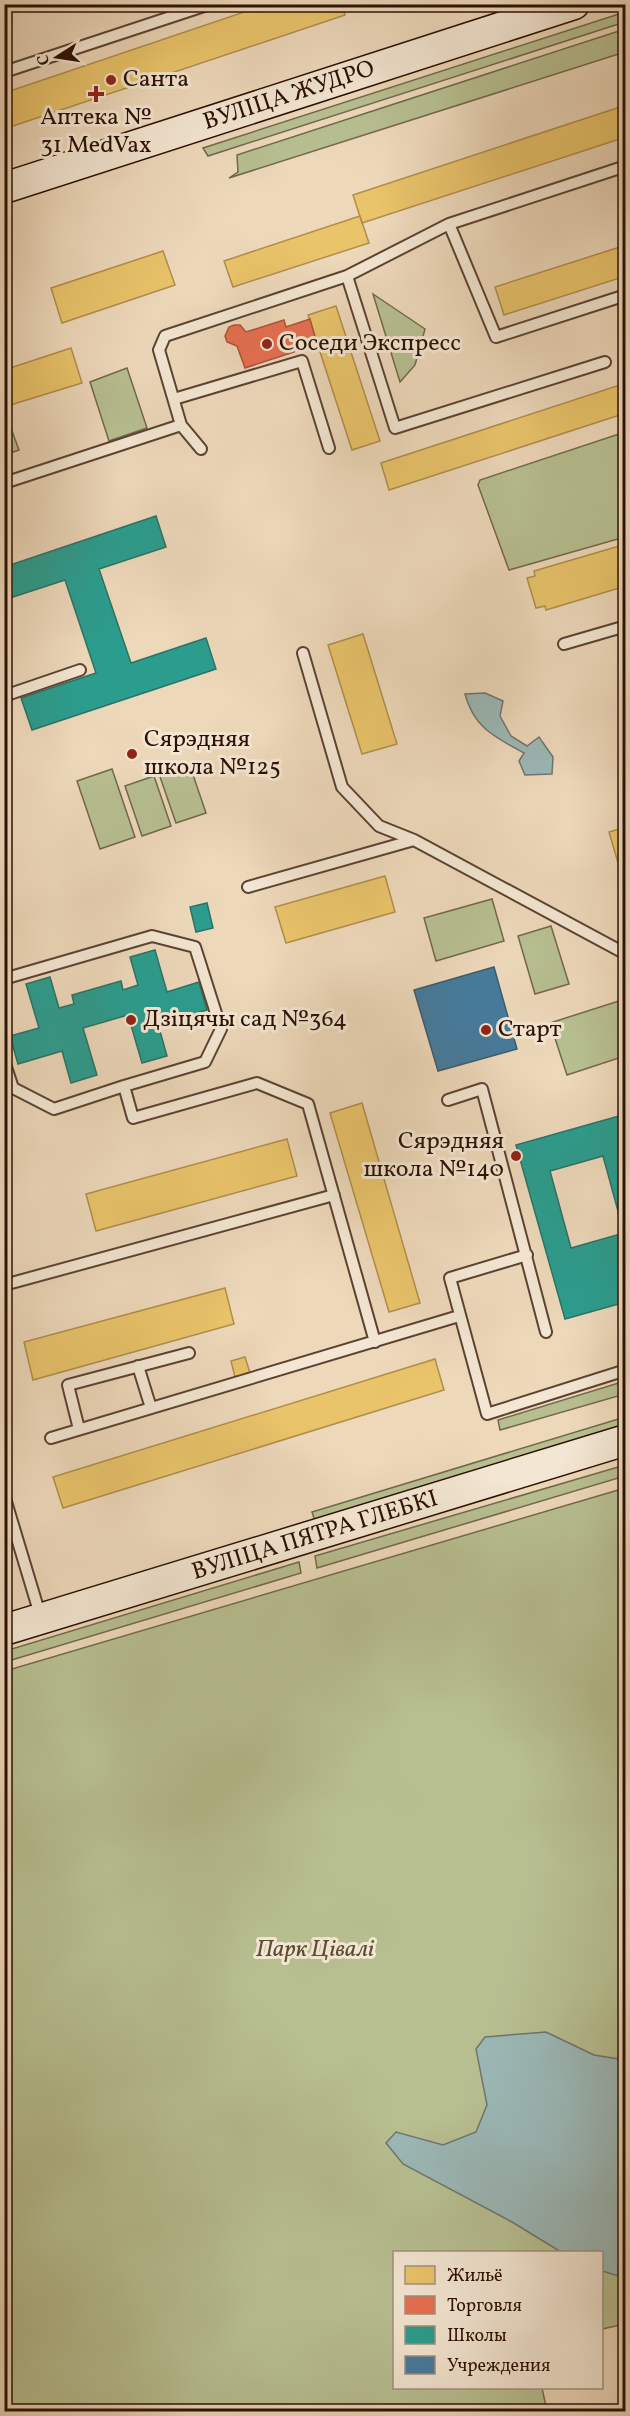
<svg xmlns="http://www.w3.org/2000/svg" width="630" height="2416" viewBox="0 0 630 2416" font-family="Vollkorn,serif">
  <rect width="100%" height="100%" fill="#edd8ba"/>
  <filter id="stains"><feTurbulence type="fractalNoise" baseFrequency=".00333" numOctaves="4"/><feColorMatrix values="0 0 0 0 .2 0 0 0 0 .09 0 0 0 0 .02 0 0 0 .5 -.17"/></filter>
  <radialGradient id="worn" r=".72"><stop offset=".6" stop-color="#630" stop-opacity="0"/><stop offset="1" stop-color="#630" stop-opacity=".3"/></radialGradient>
  <path fill="#b7bf91" stroke="#72684a" stroke-width="1.5" d="M625 12V22L208 156 203 148Z
    M625 29V52L229 178 238 172 237 155Z
    M373 294 425 329 415 365 400 382Z
    M127 368 147 428 109 441 90 382Z
    M12 431 19 450 5 455V434Z
    M625 432V537L509 570 478 485 480 480Z
    M189 763 206 813 176 823 159 774Z
    M112 769 135 837 100 849 77 781Z
    M154 776 171 826 142 836 125 786Z
    M492 899 504 941 436 961 424 918Z
    M551 926 569 984 535 994 518 936Z
    M625 999V1056L567 1075 550 1023Z
    M625 1381V1394L500 1430 498 1420Z
    M625 1417V1431L316 1524 312 1512Z
    M625 1465V1476L317 1568 315 1556Z
    M625 1488V2324L602 2329V2252H394V2388H542L547 2411H5V1671Z
    M299 1562 301 1573 5 1662V1651Z"/>
  <path fill="#9bb8b6" stroke="#6f756f" stroke-width="1.5" d="M485 693 503 701 500 716 511 736 527 746 539 737 553 757 552 774 525 775 519 761 524 753C495 737 474 728 465 694Z
    M546 2032 594 2055 625 2060V2278L602 2271V2252H561L512 2222 403 2164 386 2143 396 2132 443 2145 476 2132 487 2105 476 2049 485 2037Z"/>
  <path fill="#e9c46a" stroke="#b08e4b" stroke-width="1.5" d="M268 4H342L345 15 4 129V93Z
    M626 105V137L362 223 353 195Z
    M360 216 369 243 233 287 224 261Z
    M626 245V276L504 315 495 287Z
    M163 251 175 285 62 323 51 288Z
    M336 306 380 441 352 450 308 315Z
    M71 348 82 383 4 407V370Z
    M626 383V413L389 490 381 463Z
    M626 544V586L546 610 545 606 536 608 527 578 535 576 534 571Z
    M363 634 397 744 362 754 328 645Z
    M626 827V890L609 832Z
    M385 876 395 912 286 943 275 907Z
    M362 1103 420 1303 389 1312 330 1113Z
    M287 1139 297 1176 96 1231 86 1194Z
    M225 1288 234 1324 33 1380 24 1342Z
    M245 1357 250 1373 235 1377 231 1361Z
    M435 1359 444 1390 63 1508 53 1477Z"/>
  <path fill="#e76f51" stroke="#af523a" stroke-width="1.5" d="M310 319 316 340 293 347 294 352 245 368 237 346 227 342 225 336 229 327 234 325H240L246 332 284 320 286 327Z"/>
  <path fill="#2a9d8f" stroke="#2b7365" stroke-width="1.5" fill-rule="evenodd" d="M156 516 166 547 99 569 131 663 206 638 216 669 32 730 21 698 96 673 65 580 4 600V567Z
    M207 903 213 928 196 932 190 907Z
    M155 950 167 992 199 982 207 1010 158 1024 167 1056 142 1063 128 1015 83 1028 97 1075 71 1083 62 1051 18 1064 10 1036 39 1028 26 984 50 977 59 1008 74 1004 72 995 121 981 123 990 138 985 130 957Z
    M626 1114V1302L565 1319 516 1145ZM603 1156 624 1233 571 1248 550 1171Z"/>
  <path fill="#457b9d" stroke="#3e5b6f" stroke-width="1.5" d="M494 967 517 1049 438 1071 414 990Z"/>
  <g fill="none" stroke-linecap="round" stroke-linejoin="round">
    <defs>
      <path id="service" d="M4 72 210 4
        M449 224 496 337 626 295
        M347 276 395 428 605 362
        M174 399 302 361 329 448
        M201 449 181 425 159 350 165 336 347 276 449 224 626 166
        M4 483 181 425
        M564 644 626 626
        M303 653 342 787 379 826 414 840 626 954
        M4 696 80 670
        M248 887 414 840
        M4 983 7 978 152 936 195 947 221 1029 205 1062 124 1086
        M4 1061 13 1088 54 1109 124 1086 133 1118 257 1083 308 1104 375 1342
        M448 1100 482 1089 546 1332
        M527 1255 450 1278 487 1414 626 1370
        M4 1285 334 1195
        M138 1366 151 1408
        M79 1429 68 1385 189 1353
        M51 1438 459 1316
        M4 1495 41 1618"/>
      <path id="secondary" d="M4 188 574 4
        M4 1630 626 1440"/>
    </defs>
    <use href="#service" stroke="#5c4232" stroke-width="14"/>
    <use href="#secondary" stroke="#2c1004" stroke-width="33"/>
    <use href="#service" stroke="#f3e6d2" stroke-width="10"/>
    <use href="#secondary" stroke="#f3e6d2" stroke-width="30"/>
  </g>
  <g fill="#8f2418" stroke="#f3e6d2" stroke-width="2">
    <circle cx="111" cy="80" r="6"/>
    <path d="M93 85h6v6h6v6h-6v6h-6v-6h-6v-6h6z"/>
    <circle cx="267" cy="344" r="6"/>
    <circle cx="132" cy="754" r="6"/>
    <circle cx="131" cy="1020" r="6"/>
    <circle cx="486" cy="1030" r="6"/>
    <circle cx="516" cy="1156" r="6"/>
  </g>
  <g text-anchor="middle" dominant-baseline="central" stroke-width="6" stroke-linejoin="round" paint-order="stroke">
    <g font-size="24" fill="#2c1004" stroke="#f3e6d2" text-anchor="start">
      <text x="123" y="80">Санта</text>
      <text x="96" y="118" text-anchor="middle">Аптека №<tspan x="96" dy="28">31 MedVax</tspan></text>
      <text x="279" y="344">Соседи Экспресс</text>
      <text x="144" y="740">Сярэдняя<tspan x="144" dy="28">школа №125</tspan></text>
      <text x="143" y="1020">Дзіцячы сад №364</text>
      <text x="498" y="1030">Старт</text>
      <text x="504" y="1142" text-anchor="end">Сярэдняя<tspan x="504" dy="28">школа №140</tspan></text>
    </g>
    <g font-size="24" fill="#2c1004" stroke="#f3e6d2">
      <text transform="translate(289 96) rotate(-18)">ВУЛІЦА ЖУДРО</text>
      <text transform="translate(315 1536) rotate(-17)">ВУЛІЦА ПЯТРА ГЛЕБКІ</text>
    </g>
    <g font-size="24" font-style="italic" fill="#5d4d35" stroke="#f3e6d2">
      <text x="315" y="1950">Парк Цівалі</text>
    </g>
  </g>
  <rect width="630" height="2416" fill="none" stroke="#edd8ba" stroke-width="24"/>
  <rect x="6" y="6" width="618" height="2404" fill="none" stroke="#2c1004" stroke-width="3"/>
  <rect x="12" y="12" width="606" height="2392" fill="none" stroke="#2c1004" stroke-width="1.5"/>
  <rect x="393" y="2251" width="210" height="138" fill="#f3e6d2" stroke="#a39080" stroke-width="1.5"/>
  <rect x="405" y="2266" width="30" height="18" fill="#e9c46a" stroke="#a39080" stroke-width="1.5"/>
  <text x="447" y="2281" font-size="18" fill="#2c1004">Жильё</text>
  <rect x="405" y="2296" width="30" height="18" fill="#e76f51" stroke="#a39080" stroke-width="1.5"/>
  <text x="447" y="2311" font-size="18" fill="#2c1004">Торговля</text>
  <rect x="405" y="2326" width="30" height="18" fill="#2a9d8f" stroke="#a39080" stroke-width="1.5"/>
  <text x="447" y="2341" font-size="18" fill="#2c1004">Школы</text>
  <rect x="405" y="2356" width="30" height="18" fill="#457b9d" stroke="#a39080" stroke-width="1.5"/>
  <text x="447" y="2371" font-size="18" fill="#2c1004">Учреждения</text>
  <g transform="translate(57 57) rotate(258)" stroke="#f3e6d2" stroke-width="4.5" paint-order="stroke">
  <path d="M0-4.5L10 22L0 15L-10 22Z" fill="#2c1004"/>
  <text y="-9" font-size="16" font-weight="bold" text-anchor="middle" fill="#2c1004">С</text>
  </g>
  <rect width="100%" height="100%" filter="url(#stains)"/>
  <rect width="100%" height="100%" fill="url(#worn)"/>
</svg>
